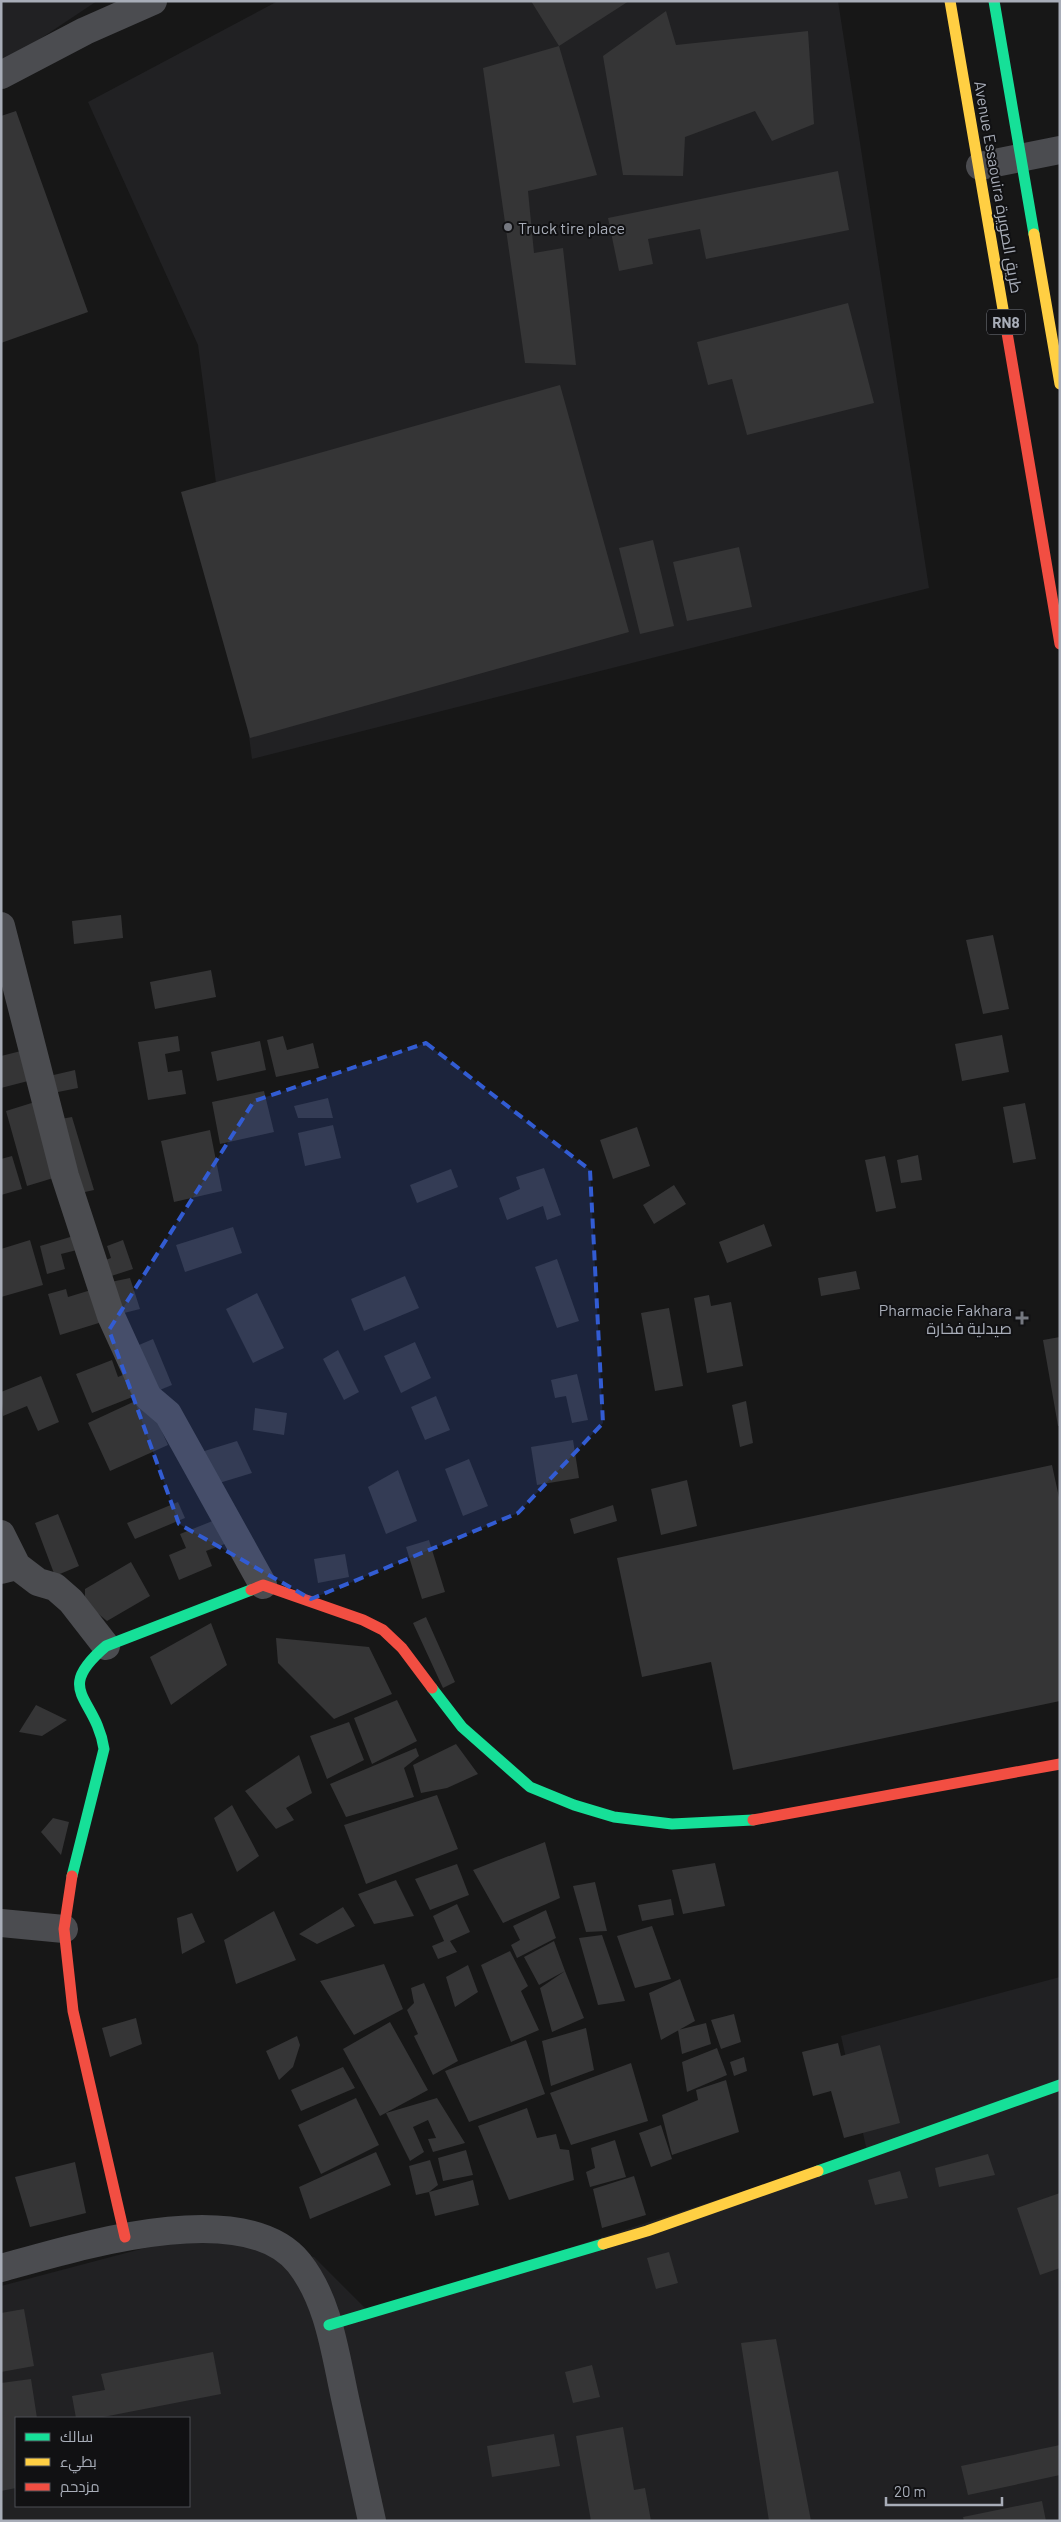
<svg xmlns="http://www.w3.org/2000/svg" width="1061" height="2522" viewBox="0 0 1061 2522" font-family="Barlow,Cairo,sans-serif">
  <rect width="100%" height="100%" fill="#171717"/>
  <path fill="#212123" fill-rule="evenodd" d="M1 1H97L1 65Z
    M278 1H838L929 588 252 759 198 345 88 102Z
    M1060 1977V2521H1V2286L194 2235 314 2257 370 2313 867 2151 841 2036ZM16 2418H189V2506H16Z"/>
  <path fill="#353536" d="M531 1H629L559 46Z
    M666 11 676 45 808 31 814 124 772 141 755 111 685 137 683 176 623 175 603 56Z
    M559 46 597 175 528 191 534 253 563 248 576 365 525 363 483 68Z
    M16 111 88 312 1 343V116Z
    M838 171 849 230 706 259 700 229 648 239 653 264 619 271 608 218Z
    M848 303 874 403 747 435 732 379 708 385 697 342Z
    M560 385 629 632 250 738 181 492Z
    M653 540 674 626 640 634 619 548Z
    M739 547 752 607 687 621 673 562Z
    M121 915 123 938 74 944 72 921Z
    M993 935 1009 1009 983 1014 966 940Z
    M211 970 216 997 155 1009 150 982Z
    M1002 1035 1009 1072 962 1081 955 1044Z
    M178 1036 180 1051 165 1054 168 1072 182 1070 186 1094 148 1100 138 1042Z
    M283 1036 287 1050 313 1043 319 1068 276 1077 267 1040Z
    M260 1041 266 1070 217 1081 211 1052Z
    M21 1051 28 1081 1 1088V1056Z
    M75 1070 78 1088 48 1094 45 1077Z
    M264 1091 274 1132 220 1144 212 1102Z
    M328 1098 333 1118H298L294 1106Z
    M38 1101 60 1176 27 1186 6 1111Z
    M1025 1103 1036 1159 1013 1163 1003 1107Z
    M72 1117 94 1190 76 1194 55 1120Z
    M333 1125 341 1158 305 1166 298 1133Z
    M637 1127 650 1166 613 1179 600 1140Z
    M210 1130 222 1191 174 1202 161 1141Z
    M918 1155 922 1180 901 1183 897 1160Z
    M12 1156 22 1189 1 1195V1159Z
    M885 1156 896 1208 876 1212 865 1160Z
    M544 1168 561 1215 547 1220 543 1206 507 1220 499 1198 520 1189 516 1177Z
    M451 1169 458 1187 417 1203 410 1185Z
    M674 1185 686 1204 654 1224 643 1205Z
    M764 1224 772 1246 727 1263 719 1242Z
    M233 1227 242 1253 185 1272 176 1245Z
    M77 1235 81 1249 61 1254 65 1269 47 1274 40 1246Z
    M30 1240 43 1285 1 1297V1249Z
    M123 1240 133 1269 105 1278 100 1262 111 1258 107 1246Z
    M557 1259 579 1321 557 1328 535 1267Z
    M856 1271 860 1289 821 1296 818 1278Z
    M405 1276 419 1308 364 1331 351 1299Z
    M130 1278 140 1309 116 1315 106 1283Z
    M66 1289 68 1297 91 1290 102 1322 60 1335 48 1294Z
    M257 1293 284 1348 253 1363 226 1309Z
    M709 1295 711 1306 731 1302 743 1366 707 1373 694 1298Z
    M669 1308 683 1386 655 1391 641 1313Z
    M1060 1337V1426H1058L1043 1340Z
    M153 1339 172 1385 150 1394 132 1348Z
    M415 1342 431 1378 401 1393 384 1356Z
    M338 1350 359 1392 344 1400 323 1359Z
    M112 1360 118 1377 132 1371 140 1394 92 1413 76 1374Z
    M577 1374 588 1420 572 1423 566 1396 555 1398 551 1380Z
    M41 1376 59 1422 38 1431 27 1406 3 1416 1 1392Z
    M146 1396 168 1445 110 1471 88 1423Z
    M436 1396 450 1430 425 1440 411 1407Z
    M746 1401 753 1443 740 1447 732 1405Z
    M255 1408 287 1413 284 1435 253 1430Z
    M573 1440 579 1478 537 1485 531 1447Z
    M237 1441 252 1473 216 1484 198 1453Z
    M469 1459 488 1506 463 1516 445 1469Z
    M1052 1465 1060 1502V1701L733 1770 711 1662 642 1677 617 1558Z
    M398 1470 417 1521 386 1534 368 1487Z
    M687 1480 697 1526 661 1535 651 1489Z
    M178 1502 185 1518 135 1539 127 1523Z
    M613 1505 617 1521 574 1534 570 1519Z
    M58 1514 79 1566 55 1576 35 1523Z
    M220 1518 230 1542 206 1551 212 1566 179 1580 169 1555 186 1548 180 1534Z
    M429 1540 445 1592 422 1599 406 1547Z
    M345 1554 349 1577 318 1583 314 1559Z
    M131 1562 150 1596 107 1621 85 1603V1589Z
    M426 1617 455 1682 443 1688 413 1623Z
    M211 1623 227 1665 171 1705 150 1657Z
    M276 1638 369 1647 392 1694 334 1719 278 1663Z
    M397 1700 417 1741 372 1764 354 1718Z
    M36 1705 67 1720 42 1736 19 1732Z
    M349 1722 364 1760 327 1779 310 1736Z
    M456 1744 478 1774 447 1788 421 1793 413 1765Z
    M416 1748 419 1756 404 1768 414 1797 346 1817 330 1784Z
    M299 1755 312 1793 286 1808 294 1820 276 1829 245 1791Z
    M437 1795 458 1849 366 1884 344 1825Z
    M232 1805 259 1856 237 1872 214 1818Z
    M53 1818 69 1822 61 1855 41 1832Z
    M545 1842 560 1898 503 1923 473 1870Z
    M715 1863 725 1906 683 1914 672 1870Z
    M457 1864 469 1895 430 1910 415 1879Z
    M396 1880 414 1916 374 1924 358 1894Z
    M595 1882 607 1931 586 1932 573 1886Z
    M671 1899 674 1915 642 1921 638 1905Z
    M457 1904 470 1932 450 1941 457 1952 438 1959 432 1946 444 1941 433 1916Z
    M343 1907 355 1926 317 1944 299 1934Z
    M546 1910 556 1938 517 1958 511 1945 520 1940 513 1926Z
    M274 1911 296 1960 236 1984 224 1940Z
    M192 1913 205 1942 182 1954 177 1918Z
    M652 1926 671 1979 635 1988 617 1936Z
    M602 1935 625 2001 598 2005 579 1938Z
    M554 1941 565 1971 539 1985 524 1957Z
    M510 1951 528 1986 521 1991 539 2030 511 2042 481 1965Z
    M384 1964 403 2009 354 2035 320 1981Z
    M468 1965 478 1992 455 2007 446 1977Z
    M565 1971 584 2018 552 2032 540 1988Z
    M680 1979 695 2021 661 2040 649 1993Z
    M424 1983 458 2061 433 2075 414 2036 418 2034 407 2010 414 2003 411 1988Z
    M734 2014 741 2042 721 2049 711 2020Z
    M136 2018 142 2044 110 2057 102 2028Z
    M390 2022 428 2090 380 2116 343 2049Z
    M706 2023 711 2044 682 2054 678 2030Z
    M586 2028 594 2070 551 2086 542 2041Z
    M297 2036 300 2045 293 2067 279 2080 266 2051Z
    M526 2040 545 2094 469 2122 445 2071Z
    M838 2043 841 2056 880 2045 900 2123 844 2138 831 2091 813 2096 802 2052Z
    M717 2048 727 2075 687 2092 682 2062Z
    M744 2057 747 2071 734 2076 730 2062Z
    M631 2063 648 2121 571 2145 550 2093Z
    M343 2067 355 2088 301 2111 291 2090Z
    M726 2080 739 2132 672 2155 662 2115 698 2100 696 2090Z
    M356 2098 379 2145 321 2174 298 2125Z
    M437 2098 465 2143 433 2152 428 2139 436 2138 428 2120 413 2127 424 2152 410 2161 386 2113Z
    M527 2108 537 2138 556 2134 560 2149 569 2150 574 2180 509 2200 478 2126Z
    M661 2125 672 2159 651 2167 639 2133Z
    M615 2140 626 2177 590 2187 586 2172 595 2168 591 2148Z
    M466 2150 473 2175 443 2181 438 2158Z
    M376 2152 391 2185 310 2219 299 2187Z
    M988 2154 995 2175 939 2187 935 2168Z
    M430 2160 438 2185 429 2192 416 2195 409 2166Z
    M75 2162 86 2213 30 2227 15 2177Z
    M900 2171 908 2198 875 2205 868 2180Z
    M634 2176 646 2215 602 2228 593 2189Z
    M473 2180 479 2205 435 2216 429 2192Z
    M1060 2193V2268L1040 2275 1017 2208Z
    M669 2252 678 2283 656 2289 647 2258Z
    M24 2309 34 2366 1 2372V2313Z
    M776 2339 811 2521H769L741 2343Z
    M213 2352 221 2394 98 2418H76L72 2396 105 2390 101 2374Z
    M592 2365 600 2397 573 2403 565 2372Z
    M31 2379 37 2418H16V2488L1 2491V2383Z
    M623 2427 634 2490 645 2488 651 2521H591L576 2436Z
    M554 2434 560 2466 492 2477 487 2446Z
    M1060 2445V2475L968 2495 961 2466Z
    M1042 2501 1046 2521H964L963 2517Z"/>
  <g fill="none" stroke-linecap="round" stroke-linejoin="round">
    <path stroke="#4b4c50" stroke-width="28" d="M1 75 85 31 153 1
      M980 166 1060 150
      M1 926 65 1176 111 1316 148 1397 168 1414 263 1585
      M1 1534 17 1566
      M1 1570 17 1566 38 1582 55 1587 71 1601 106 1646
      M1 1923 64 1929
      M1 2268C74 2248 243 2194 299 2263 329 2301 335 2353 345 2398 354 2439 363 2480 372 2521"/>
    <path stroke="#16e098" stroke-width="11" d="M994 1 1034 234
      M432 1688 462 1727 530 1787 574 1805 614 1817 672 1824 753 1820
      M72 1876 104 1749C96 1696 52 1692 106 1646L251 1590
      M818 2171 1060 2085
      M329 2325 603 2244"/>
    <path stroke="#ffcf43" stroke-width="11" d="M950 1 1004 315
      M1034 234 1060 384
      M603 2244 647 2231 818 2171"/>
    <path stroke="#f24e42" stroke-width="11" d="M1004 315 1060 644
      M251 1590 263 1585 363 1620 383 1630 402 1648 432 1688
      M753 1820 1060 1764
      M72 1876 64 1929 73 2011 125 2237"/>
  </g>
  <path fill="#325cd3" fill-opacity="0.2" stroke="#325cd3" stroke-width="4" stroke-dasharray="10 6" stroke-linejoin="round" d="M426 1043 590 1170 603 1423 518 1513 311 1599 179 1524 109 1330 254 1101Z"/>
  <g fill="#757880" stroke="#111113" stroke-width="2">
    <circle cx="508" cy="227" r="5"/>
    <path d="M1019.5 1310.5h5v5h5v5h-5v5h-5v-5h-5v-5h5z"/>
  </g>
  <g text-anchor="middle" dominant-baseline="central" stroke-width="4" stroke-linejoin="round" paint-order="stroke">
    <rect fill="#111113" stroke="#7b7e86" stroke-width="1" x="987" y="309.5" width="38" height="25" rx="4"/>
    <g font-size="15" font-weight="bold" fill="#a8adb8">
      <text x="1006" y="322">RN8</text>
    </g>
    <g font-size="16" fill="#a8adb8" stroke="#111113">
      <text transform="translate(999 187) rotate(80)">Avenue Essaouira طريق الصويرة</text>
    </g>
    <g font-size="16" fill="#a8adb8" stroke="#111113" text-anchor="start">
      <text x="518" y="227">Truck tire place</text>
      <text x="1012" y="1309" text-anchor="end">Pharmacie Fakhara<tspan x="1012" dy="18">صيدلية فخارة</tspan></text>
    </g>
  </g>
  <rect width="1061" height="2522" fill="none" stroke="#a8adb8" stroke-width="5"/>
  <rect x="15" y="2417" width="175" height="90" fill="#111113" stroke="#4d4f55"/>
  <rect x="25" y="2433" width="25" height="8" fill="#16e098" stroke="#4d4f55"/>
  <text x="60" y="2442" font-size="15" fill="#a8adb8">سالك</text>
  <rect x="25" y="2458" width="25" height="8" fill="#ffcf43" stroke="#4d4f55"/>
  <text x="60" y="2467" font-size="15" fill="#a8adb8">بطيء</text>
  <rect x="25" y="2483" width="25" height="8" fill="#f24e42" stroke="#4d4f55"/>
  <text x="60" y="2492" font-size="15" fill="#a8adb8">مزدحم</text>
  <path d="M886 2497v8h116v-8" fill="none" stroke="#a8adb8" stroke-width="2.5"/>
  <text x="894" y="2497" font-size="15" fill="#a8adb8" stroke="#111113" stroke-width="4" paint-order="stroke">20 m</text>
</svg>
